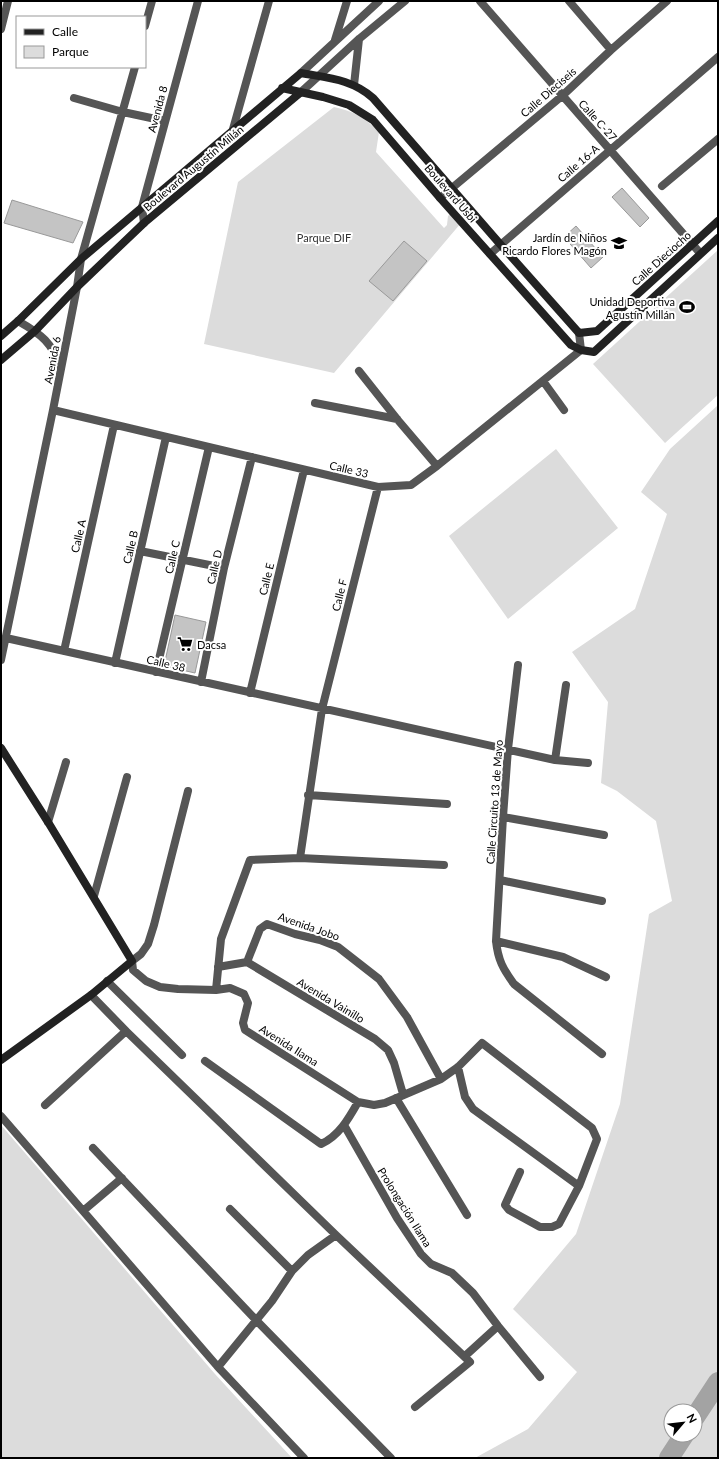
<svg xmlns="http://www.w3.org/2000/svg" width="719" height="1459" viewBox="0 0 719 1459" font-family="Lato,sans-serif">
  <rect width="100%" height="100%" fill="#fff"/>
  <path fill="#dcdcdc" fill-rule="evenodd" d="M334 107C354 111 365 118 379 132L376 152 444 228 447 225 448 216 451 213 461 223 334 373 204 344 238 182Z
    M718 250V395L665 443 593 364Z
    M717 406 718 1458H475L528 1429 577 1372 513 1309 576 1234 620 1104 649 914 672 901 656 821 617 791 601 783 608 702 572 652 635 609 667 514 641 492 670 449ZM671 1411H695V1435H671Z
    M556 449 618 528 508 619 449 536Z
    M1 1125 215 1374 292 1458H1Z"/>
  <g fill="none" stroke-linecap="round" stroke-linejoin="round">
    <path stroke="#a3a3a3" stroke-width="20" d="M695 1417 718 1382
      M669 1458 684 1435"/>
  </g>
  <path fill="#c4c4c4" stroke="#999" d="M622 188 649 218 640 227 612 197Z
    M12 200 83 222 73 243 4 223Z
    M576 226 603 257 591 268 564 237Z
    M404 241 427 261 393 301 369 281Z
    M175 615 206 622 195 673 164 666Z"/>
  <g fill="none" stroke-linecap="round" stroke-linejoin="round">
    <path stroke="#555" stroke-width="8" d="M480 1 700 253
      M569 1 611 50
      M145 26 152 1
      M1 29 8 1
      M335 40 347 1
      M301 73 379 1
      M354 85 359 39
      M300 93 359 39 405 1
      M74 98 123 112 165 121
      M233 129 269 1
      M662 186 718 139
      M440 198 562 96 611 50 667 1
      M144 223 142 207 198 1
      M490 254 718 57
      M18 321C41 334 53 343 61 369
      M359 371 397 419 437 466
      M543 381 564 410
      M315 403 397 419
      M53 410 378 487 411 485 437 466 581 350 579 333
      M140 551 224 568
      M6 638 555 760 588 763
      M64 651 114 425
      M1 660 53 410 77 287 81 259 135 67
      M115 663 166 437
      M518 665 508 749 503 817 496 941C498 960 503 969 514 984L602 1054
      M156 672 209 447
      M201 682 224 568 252 457
      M250 693 304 470
      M555 760 566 685
      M188 791 154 925 148 944 141 954 132 961 133 970 146 981 160 987 178 989 216 990 230 988 244 994 248 1003 243 1023 245 1030 358 1102 374 1105 385 1103 441 1079 458 1067 482 1043 592 1128 597 1139 579 1186 559 1224 552 1227H540L509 1210 505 1205 520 1172
      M308 795 447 804
      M503 817 604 835
      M48 822 66 762
      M300 858 322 709 378 487
      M500 880 602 901
      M94 896 127 777
      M496 941 563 957 606 977
      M247 962 260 929 267 924 295 934 320 940 338 947 379 979 407 1017 441 1079
      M218 967 247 962 375 1039 388 1050 394 1063 403 1094
      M107 981 182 1055
      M216 990 221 939 250 860 300 858 444 865
      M91 995 126 1031 336 1235 470 1362 415 1407
      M205 1061 321 1144C339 1136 349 1118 358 1102
      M458 1067 465 1097 473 1109 579 1186
      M396 1098 467 1215
      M45 1105 126 1031
      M1 1116 218 1367 304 1458
      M344 1125 397 1218 421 1254 431 1264 452 1273 473 1293 498 1326 540 1377
      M93 1148 256 1320 391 1458
      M230 1209 292 1271
      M83 1211 122 1178
      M465 1356 498 1326
      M218 1367 272 1301 292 1271 308 1255 336 1235"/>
    <path stroke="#222" stroke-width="8" d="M282 88 323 97 349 105 373 120 440 198 571 345 581 350 594 352 718 238
      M1 336 18 321 81 259 301 73C328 78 352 79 373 98L500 244 579 333 597 331 718 221
      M1 360 35 331 77 287 144 223 300 93
      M1 748 48 822 132 961 91 995 1 1060"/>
  </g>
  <defs>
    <symbol id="school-bare" viewBox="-9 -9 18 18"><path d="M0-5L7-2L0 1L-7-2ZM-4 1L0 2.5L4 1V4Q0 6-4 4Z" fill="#000" stroke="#fff" stroke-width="2.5" paint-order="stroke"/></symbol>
    <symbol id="stadium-bare" viewBox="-9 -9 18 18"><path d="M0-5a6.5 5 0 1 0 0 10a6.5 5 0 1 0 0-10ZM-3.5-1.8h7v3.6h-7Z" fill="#000" stroke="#fff" stroke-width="2.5" paint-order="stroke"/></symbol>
    <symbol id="supermarket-bare" viewBox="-9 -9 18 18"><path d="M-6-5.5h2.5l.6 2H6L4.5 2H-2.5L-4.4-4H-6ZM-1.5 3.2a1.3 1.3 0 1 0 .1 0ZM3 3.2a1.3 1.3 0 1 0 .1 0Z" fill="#000" stroke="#fff" stroke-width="2.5" paint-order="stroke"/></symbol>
  </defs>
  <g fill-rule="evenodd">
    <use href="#school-bare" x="608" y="232" width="22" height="22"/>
    <use href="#stadium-bare" x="676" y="296" width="22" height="22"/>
    <use href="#supermarket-bare" x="174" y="633" width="22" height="22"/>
  </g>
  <g text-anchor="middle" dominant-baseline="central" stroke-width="4" stroke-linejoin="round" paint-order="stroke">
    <g font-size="11" fill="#000" stroke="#fff">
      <text transform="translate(548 92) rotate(-41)">Calle Dieciseis</text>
      <text transform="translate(157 109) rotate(-75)">Avenida 8</text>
      <text transform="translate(598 120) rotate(48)">Calle C-27</text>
      <text transform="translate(578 163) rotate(-41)">Calle 16-A</text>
      <text transform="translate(193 168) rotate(-40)">Boulevard Augustín Millán</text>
      <text transform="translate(451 193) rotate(49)">Boulevard Usbi</text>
      <text transform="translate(661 258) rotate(-42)">Calle Dieciocho</text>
      <text transform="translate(52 360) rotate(-79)">Avenida 6</text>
      <text transform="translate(349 469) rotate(13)">Calle 33</text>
      <text transform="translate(78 536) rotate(-77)">Calle A</text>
      <text transform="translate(130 547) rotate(-77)">Calle B</text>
      <text transform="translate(172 557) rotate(-77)">Calle C</text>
      <text transform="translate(214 567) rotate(-77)">Calle D</text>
      <text transform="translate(266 579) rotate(-76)">Calle E</text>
      <text transform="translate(339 595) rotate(-76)">Calle F</text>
      <text transform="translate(166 663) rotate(13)">Calle 38</text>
      <text transform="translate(494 802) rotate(-86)">Calle Circuito 13 de Mayo</text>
      <text transform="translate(309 926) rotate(19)">Avenida Jobo</text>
      <text transform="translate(331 1000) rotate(31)">Avenida Vainillo</text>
      <text transform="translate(289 1045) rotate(32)">Avenida Ilama</text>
      <text transform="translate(405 1207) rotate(58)">Prolongación Ilama</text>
    </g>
    <g font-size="11" fill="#333" stroke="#fff">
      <text x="324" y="237">Parque DIF</text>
    </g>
    <g font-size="11" fill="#000" stroke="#fff" text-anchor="end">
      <text x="607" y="237">Jardín de Niños<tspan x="607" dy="13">Ricardo Flores Magón</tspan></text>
      <text x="675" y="301">Unidad Deportiva<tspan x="675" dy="13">Agustín Millán</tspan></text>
      <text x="197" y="644" text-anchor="start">Dacsa</text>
    </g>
  </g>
  <rect width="719" height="1459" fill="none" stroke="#000000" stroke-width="4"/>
  <rect x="16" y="16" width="130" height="52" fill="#ffffff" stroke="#999999"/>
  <rect x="24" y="29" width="20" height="6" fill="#222222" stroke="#999999"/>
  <text x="52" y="36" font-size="12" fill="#000000">Calle</text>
  <rect x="24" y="46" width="20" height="12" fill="#dcdcdc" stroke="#999999"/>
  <text x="52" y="56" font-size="12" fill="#000000">Parque</text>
  <g transform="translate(683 1423) rotate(62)"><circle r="19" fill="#ffffff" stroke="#999999"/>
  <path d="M0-3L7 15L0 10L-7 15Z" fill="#000000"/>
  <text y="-6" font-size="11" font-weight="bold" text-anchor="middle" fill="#000000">N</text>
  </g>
</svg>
